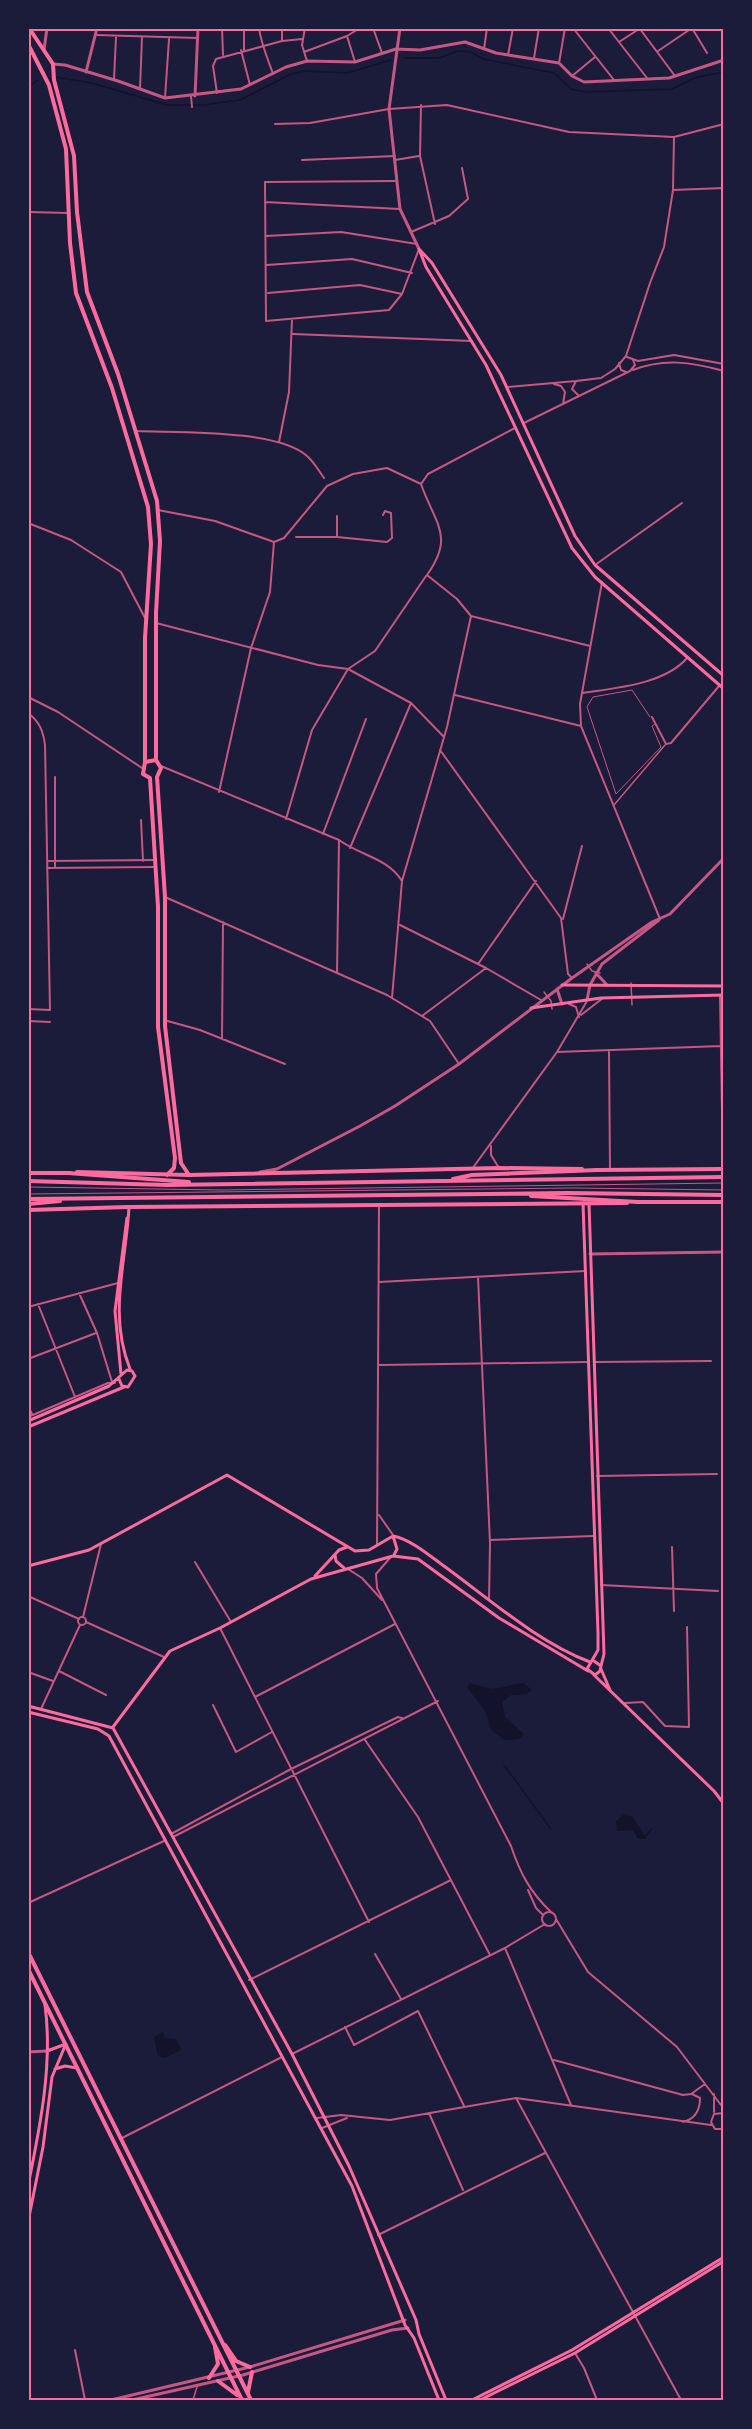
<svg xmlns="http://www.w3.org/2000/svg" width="752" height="2429" viewBox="0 0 752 2429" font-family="'Alegreya Sans',sans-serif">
  <rect width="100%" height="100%" fill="#1b1b3a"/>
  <path fill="#12122b" d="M470 1683 491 1689 523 1683 532 1690 527 1694 511 1695 502 1702 505 1717 524 1734 519 1739 505 1740 491 1730 485 1711 467 1687Z
    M623 1815 633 1817 647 1839H638L633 1830 617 1831 616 1821Z
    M163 2032 165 2038 176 2039 181 2050 165 2058 158 2056 154 2037Z"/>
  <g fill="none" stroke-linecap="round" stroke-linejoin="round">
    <path stroke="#12122b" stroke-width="1.5" d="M404 58H439L458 51 471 52 483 59 554 73 571 89 586 92 672 89 697 77 724 72
      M55 77 92 83 167 105H204L240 100 291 74 305 71 347 73 391 60
      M28 87 38 80
      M504 1765 551 1829
      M646 1836 651 1829"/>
    <path stroke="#c65784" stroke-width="1" d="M650 717 632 690 593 697 587 707 616 794 661 747 652 726 655 724
      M28 1187 222 1190 724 1183
      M28 1194 575 1188 724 1190"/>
    <path stroke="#c65784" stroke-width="1.5" d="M614 805 665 745
      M587 964 592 971 600 973
      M631 983 632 1005
      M544 992 551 1001 552 1009
      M193 2400 197 2387"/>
    <path stroke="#c65784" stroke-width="2" d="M222 28 223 55
      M244 28V50
      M259 28C261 44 268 59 273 74
      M282 28V41
      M305 28 302 45 307 61
      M373 28 382 53
      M573 28 614 80
      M608 28 647 78
      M640 29 675 76
      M96 35 198 38
      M347 36 355 62
      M619 42 639 29
      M484 49 487 28
      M241 50 250 85
      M658 51 692 28 707 53
      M304 52 347 36 360 28
      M508 55 513 28
      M534 58 539 28
      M559 63 565 28
      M572 76 595 57
      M114 79 116 37
      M140 89 142 37
      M217 93 213 66 216 59 282 41 302 39
      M191 96 192 107
      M165 98 169 39
      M421 105 420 156 435 224
      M275 124 310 123 389 109 447 105 569 132 674 137 724 124
      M302 160 395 156
      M395 160 419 156
      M396 181 265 182 266 321 389 310 402 294 419 249
      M673 190 724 188
      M265 202 400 209
      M28 212 68 213
      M411 232 449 216 468 199 462 168
      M266 236 341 232 417 244
      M267 265 352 259 412 273
      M268 293 360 285 402 294
      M293 334 472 341
      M627 357 638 361 674 355 724 364
      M619 363 621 370 626 372
      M633 370C664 358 691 362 724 371
      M554 384 561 386 565 392 563 404
      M507 387 576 381
      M579 396 572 389 576 381 601 378 615 369 626 356 650 283 664 247 673 190 674 137
      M524 423 630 371 635 365 633 360
      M136 431C177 433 277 429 307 456 314 462 319 471 324 478
      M279 442 289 392 292 319
      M158 510 215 521 274 542
      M28 523 71 540 121 572 145 618
      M296 537H337V516
      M337 537 387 542 392 538 391 513 385 511 383 515
      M274 542 284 538 327 486 353 474 387 468 421 484
      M595 565 682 503
      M602 582 580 704 581 726 660 919
      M471 616 590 646
      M156 623 318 665 348 669 375 651 426 576
      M583 693C616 688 665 684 687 658
      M455 695 581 726
      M28 697 58 712 142 768
      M28 713C40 722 43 731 45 745L50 1010 28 1009
      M652 717 666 744 671 743 719 686
      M440 750 561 918 568 974 572 978
      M161 766 339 840 337 972
      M55 777V867
      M219 792 251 648 270 592 274 542
      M286 819 312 730 348 669 411 703 444 737
      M141 820 143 861
      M323 834 366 719
      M339 840C361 856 388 858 402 881L392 998
      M350 848 411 703
      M48 861 156 860
      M47 868 155 867
      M402 881 447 727 471 616 457 599 427 575C455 536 435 524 421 484L428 474 515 428
      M165 897 387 995 430 1021 459 1064
      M563 919 582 846
      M400 925 486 968 541 1000
      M478 964 536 881
      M720 995 723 1169
      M569 1004 576 1007 579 1017
      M581 1015 603 998
      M422 1016 486 968
      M164 1020 200 1030 285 1064
      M28 1021 50 1022
      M222 1039 223 922
      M609 1050 610 1170
      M557 1052 721 1046
      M491 1146V1155L499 1168
      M472 1169 557 1052 587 1001
      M478 1277 490 1543 489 1600
      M379 1282 585 1271
      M79 1293 97 1333 112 1382
      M38 1304 75 1397
      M28 1307 118 1283
      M28 1359 96 1333
      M594 1362 711 1361
      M379 1365 588 1362
      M28 1406 32 1414
      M28 1417 108 1383H115
      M597 1476 717 1474
      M379 1515 393 1535
      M490 1540 593 1536
      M377 1545 379 1205
      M672 1547 674 1611
      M390 1558 376 1574 377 1588 511 1846C520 1873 530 1892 551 1912
      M195 1562 231 1622
      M348 1569 362 1578 382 1600
      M601 1585 718 1591
      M28 1596 79 1619
      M78 1621a4 4 0 1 1 8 0a4 4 0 1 1-8 0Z
      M83 1617 101 1544
      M86 1622 164 1657
      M220 1628 369 1922
      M59 1671 106 1695
      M28 1672 53 1681
      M255 1697 395 1624
      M625 1703 643 1702 665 1726 689 1727 687 1627
      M213 1705 236 1752 272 1732
      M41 1709 80 1625
      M365 1740 418 1817 490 1955
      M171 1834 291 1769 398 1717 402 1718
      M173 1837 438 1701
      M528 1890 536 1908 543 1915
      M28 1903 164 1841
      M542 1919a7 7 0 1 1 14 0a7 7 0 1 1-14 0Z
      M556 1919 588 1972 677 2047 724 2109
      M505 1948 571 2105
      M375 1954 401 1999
      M249 1980 451 1880
      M345 2027 354 2045 418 2011 464 2106
      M292 2054 505 1948 545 1924
      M554 2060 683 2095 691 2094 705 2084
      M714 2094V2112
      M516 2098 711 2125
      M429 2113 463 2190
      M724 2113 714 2114 711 2122 715 2129H724
      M317 2118 341 2115 390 2120 516 2098 681 2400
      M683 2122C695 2119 700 2111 700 2098L692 2094
      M322 2128 347 2118
      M122 2138 282 2057
      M378 2235 545 2153
      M75 2350 85 2400
      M575 2353 584 2368 597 2400"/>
    <path stroke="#c65784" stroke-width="3" d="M400 28 389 109 400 209 419 249
      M44 50 47 28
      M53 64 65 65 118 81 165 98 241 89 286 67 307 61 355 62 396 49 420 50 465 42 496 53 559 63 572 76 584 82 669 78 724 60
      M86 72 97 28
      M195 96 198 28
      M596 973 607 985
      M557 989 562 1004
      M587 1000 590 985 602 964 659 920
      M260 1172 277 1169 360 1126 395 1106 459 1064 572 978 652 922 670 914 724 858
      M590 1254 724 1252
      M28 2052 47 2051
      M111 2400 250 2367 405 2320
      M132 2400 243 2375 392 2330 408 2328"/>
    <path stroke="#ff6b9d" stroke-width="3" d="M419 249 426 267 486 365 572 548 595 577 724 689
      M420 250 432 263 501 375 575 536 595 565 724 676
      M562 985 724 986
      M531 1008 601 998 724 995
      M583 1203 598 1633V1650L587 1669 595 1675 600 1671 601 1666 594 1661
      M589 1203 604 1654 601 1666
      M129 1207C126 1264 108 1314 130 1369
      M121 1374 115 1311 127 1218
      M28 1421 109 1386 127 1370 132 1371 135 1376 128 1387 122 1386 119 1379
      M28 1427 124 1387
      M393 1536C413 1540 432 1558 448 1569 493 1602 538 1642 590 1662
      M393 1536 397 1549 394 1555
      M335 1555 336 1561 344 1568
      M28 1566 89 1550 227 1475 355 1551 369 1550 393 1536
      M315 1576 339 1550 347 1547
      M601 1669 610 1690
      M594 1675 714 1791 724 1804
      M28 1706 113 1728 292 2054 349 2166 416 2320 419 2334 446 2400
      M28 1712 98 1729 109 1736 352 2186 405 2325 414 2338 439 2400
      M113 1727 170 1651 220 1628 311 1579 393 1556 418 1559 499 1618 588 1671
      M47 2051 66 2044
      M55 2069 65 2066 77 2068
      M28 2186C40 2127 53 2064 45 2005
      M28 2222 43 2147 52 2077 65 2046
      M472 2400 572 2350 724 2257
      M480 2400 575 2353 724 2261"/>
    <path stroke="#ff6b9d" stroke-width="4" d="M29 28 53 64 54 80 74 156 77 212 87 292 118 374 157 501 160 541 156 613V760L161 768 157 777 165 897V1026L181 1163 189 1175
      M28 44 49 85 66 149 70 243 76 293 112 388 148 507 151 544 145 638V762L143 774 150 778 158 907V1027L175 1158 174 1168 167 1175
      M145 762 156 760
      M596 1170 724 1169
      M77 1172 189 1175 499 1168 582 1169
      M28 1173H70
      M637 1202H724
      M129 1207 627 1203
      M28 1210 128 1207
      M28 1952 251 2400
      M28 1969 242 2400
      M225 2345 236 2361 250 2367
      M209 2378 218 2364 215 2347
      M218 2381 237 2395
      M248 2392 252 2372"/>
    <path stroke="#ff6b9d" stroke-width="4" d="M68 1173 189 1182
      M453 1179 472 1175 598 1170
      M28 1181 167 1185 724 1177
      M531 1196 638 1202
      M28 1199 567 1193 724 1195
      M28 1204 60 1201
      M128 1207H129"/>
  </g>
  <rect width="752" height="2429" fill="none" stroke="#1b1b3a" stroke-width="60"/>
  <rect x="30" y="30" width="692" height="2369" fill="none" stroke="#ff6b9d" stroke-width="2"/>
</svg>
